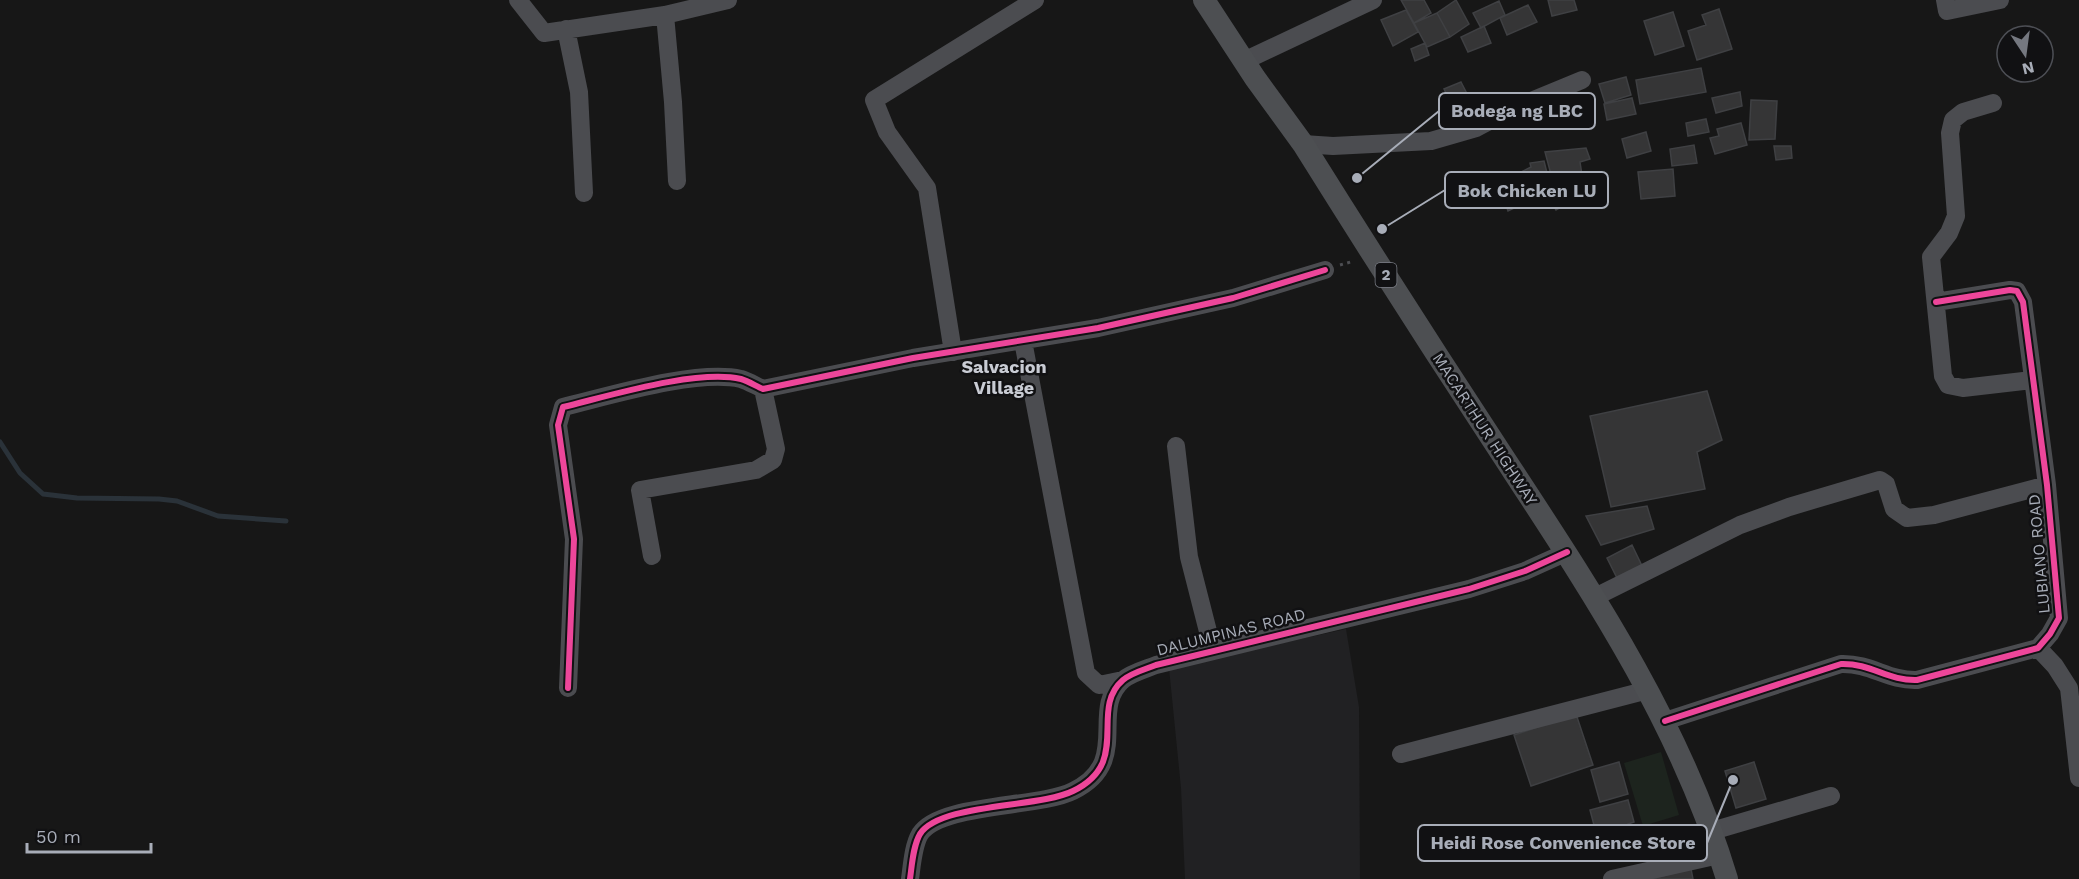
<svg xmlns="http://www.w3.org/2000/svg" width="2079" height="879" viewBox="0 0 2079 879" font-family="'Work Sans',sans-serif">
  <rect width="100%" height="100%" fill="#171717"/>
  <path fill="#212123" d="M1346 629 1359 707 1360 879H1185L1181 788 1169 668Z"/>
  <path fill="#1d241e" d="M1661 752 1679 815 1643 826 1624 763Z"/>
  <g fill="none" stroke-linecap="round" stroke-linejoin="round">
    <path stroke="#2a3239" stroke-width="5" d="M0 442 20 473 43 494 77 498 159 499 177 501 218 516 286 521"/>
  </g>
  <path fill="#353536" stroke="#3f4043" stroke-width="1.5" d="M1401 0H1424L1431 13 1414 23Z
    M1456 0 1469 24 1450 37 1437 13Z
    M1548 0H1574L1577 10 1552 16Z
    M1499 1 1505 15 1481 28 1473 13Z
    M1528 5 1537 22 1507 35 1500 18Z
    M1719 9 1732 49 1697 60 1688 31 1706 25 1702 15Z
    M1406 10 1418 32 1393 46 1381 20Z
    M1673 12 1684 46 1655 55 1644 21Z
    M1437 13 1450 37 1427 47 1414 23Z
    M1484 26 1491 43 1468 52 1461 37Z
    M1425 43 1429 55 1415 61 1411 49Z
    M1701 68 1706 92 1640 104 1636 80Z
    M1626 77 1631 95 1605 103 1599 84Z
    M1461 82 1478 115 1461 125 1444 89Z
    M1740 92 1742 106 1716 113 1712 98Z
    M1632 98 1636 114 1607 120 1604 104Z
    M1751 100 1777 101 1775 139 1749 140Z
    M1706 119 1709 132 1688 136 1686 123Z
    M1741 123 1747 145 1715 154 1710 138 1719 136 1717 129Z
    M1646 132 1651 151 1627 158 1622 139Z
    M1694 145 1697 163 1672 166 1670 149Z
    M1774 146H1791L1792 158 1776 160Z
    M1586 148 1590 159 1580 162 1582 175 1553 182 1545 152Z
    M1544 161 1549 181 1518 189 1525 203 1508 211 1499 183 1531 167 1530 163Z
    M1673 169 1675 196 1641 199 1638 172Z
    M1568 181 1578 197 1556 210 1547 195Z
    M1707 391 1722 440 1697 452 1705 489 1611 507 1590 416Z
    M1647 506 1654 529 1601 545 1586 516Z
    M1632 545 1643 568 1618 580 1607 558Z
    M1576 714 1593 765 1531 786 1514 735Z
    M1619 762 1628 794 1600 802 1591 770Z
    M1754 762 1766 799 1736 808 1725 771Z
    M1628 800 1634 822 1628 824 1631 836 1599 844 1590 810Z
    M1691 869 1693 879H1650Z"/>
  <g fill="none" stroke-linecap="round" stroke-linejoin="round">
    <path stroke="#4d4e52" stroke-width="3" stroke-dasharray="3 4.5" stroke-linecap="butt" d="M1340 265 1354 261"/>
    <path stroke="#4b4c50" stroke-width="18" d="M518 0 544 33 665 15 728 0
      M1945 0 1947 11 2000 0
      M665 15 673 102 677 181
      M566 29 579 92 584 193
      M1244 61 1373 0
      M1993 103 1963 112 1953 120 1950 133 1956 216 1949 233 1931 257 1943 376 1948 385 1963 388 2032 380
      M1303 144 1333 146 1431 141 1476 128 1512 109 1582 80
      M1023 341 1086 673 1099 685 1123 680
      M953 352 927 188 887 132 874 100 1035 0
      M1176 446 1189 557 1213 651
      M652 556 640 490 756 470 773 460 776 449 763 389
      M1595 597 1740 525 1789 507 1880 480 1886 484 1894 509 1907 518 1934 515 2047 485
      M2038 648 2055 666 2069 688 2079 778
      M568 688 574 539 558 425 563 407C609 396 696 369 741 379 748 381 756 386 763 389L913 358 1098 328 1233 298 1325 270
      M1665 721 1841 664C1871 663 1888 681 1917 680L2038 648 2050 634 2059 618 2047 485 2023 302 2017 291 2010 290 1936 302
      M1401 754 1648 690
      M1712 831 1831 796
      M910 879C912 865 913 846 920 834 940 803 1039 808 1073 791 1133 762 1088 710 1123 680 1131 673 1146 669 1156 665L1469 589 1525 571 1567 552
      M1612 879 1719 855"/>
    <path stroke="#4d4f52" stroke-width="22" d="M1204 0 1255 78 1303 144C1368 248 1434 351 1501 453 1590 589 1680 722 1727 879"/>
    <defs>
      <path id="cycleway" d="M568 688 574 539 558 425 563 407C609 396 696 369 741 379 748 381 756 386 763 389L913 358 1098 328 1233 298 1325 270
        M1665 721 1841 664C1871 663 1888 681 1917 680L2038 648 2050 634 2059 618 2047 485 2023 302 2017 291 2010 290 1936 302
        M910 879C912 865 913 846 920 834 940 803 1039 808 1073 791 1133 762 1088 710 1123 680 1131 673 1146 669 1156 665L1469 589 1525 571 1567 552"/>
    </defs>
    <use href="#cycleway" stroke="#111113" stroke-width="10"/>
    <use href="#cycleway" stroke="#ed469a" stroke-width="6"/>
  </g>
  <g text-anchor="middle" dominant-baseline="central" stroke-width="5" stroke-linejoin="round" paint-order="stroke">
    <rect fill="#111113" stroke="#7b7e86" stroke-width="1.5" x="1375.5" y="263" width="21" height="24" rx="4.5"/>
    <g font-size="15" font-weight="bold" fill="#a8adb8">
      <text x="1386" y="275">2</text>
    </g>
    <g font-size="16" fill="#a8adb8" stroke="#111113">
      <text transform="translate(1485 429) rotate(57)">MACARTHUR HIGHWAY</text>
      <text transform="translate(2039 554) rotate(-95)">LUBIANO ROAD</text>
      <text transform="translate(1231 632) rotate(-14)">DALUMPINAS ROAD</text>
    </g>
    <g font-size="18" font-weight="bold" fill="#c9ccd4" stroke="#111113">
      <text x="1004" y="366">Salvacion<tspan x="1004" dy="21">Village</tspan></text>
    </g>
  </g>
  <path fill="none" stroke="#a8adb8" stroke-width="2" d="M1357 178L1439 111M1382 229L1445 190M1733 780L1707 843"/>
  <g fill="#a8adb8" stroke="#111113" stroke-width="2">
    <circle cx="1357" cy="178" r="6"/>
    <circle cx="1382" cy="229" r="6"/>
    <circle cx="1733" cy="780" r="6"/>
  </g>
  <g fill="#111113" stroke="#a8adb8" stroke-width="2">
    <rect x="1439" y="93" width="156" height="36" rx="6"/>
    <rect x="1445" y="172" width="163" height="36" rx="6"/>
    <rect x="1418" y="825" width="289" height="36" rx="6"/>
  </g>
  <g font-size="18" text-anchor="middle" font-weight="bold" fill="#a8adb8">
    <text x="1517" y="117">Bodega ng LBC</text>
    <text x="1527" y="197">Bok Chicken LU</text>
    <text x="1563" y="849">Heidi Rose Convenience Store</text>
  </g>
  <g transform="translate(2025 54) rotate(167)"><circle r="28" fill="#111113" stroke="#4d4f55" stroke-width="1.5"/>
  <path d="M0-4.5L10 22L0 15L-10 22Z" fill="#757880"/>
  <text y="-9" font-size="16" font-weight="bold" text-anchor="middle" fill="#a8adb8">N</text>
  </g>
  <path d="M27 843v9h124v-9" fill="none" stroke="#a8adb8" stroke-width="3"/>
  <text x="36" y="843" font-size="18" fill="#a8adb8" stroke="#111113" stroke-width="4.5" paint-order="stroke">50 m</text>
</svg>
